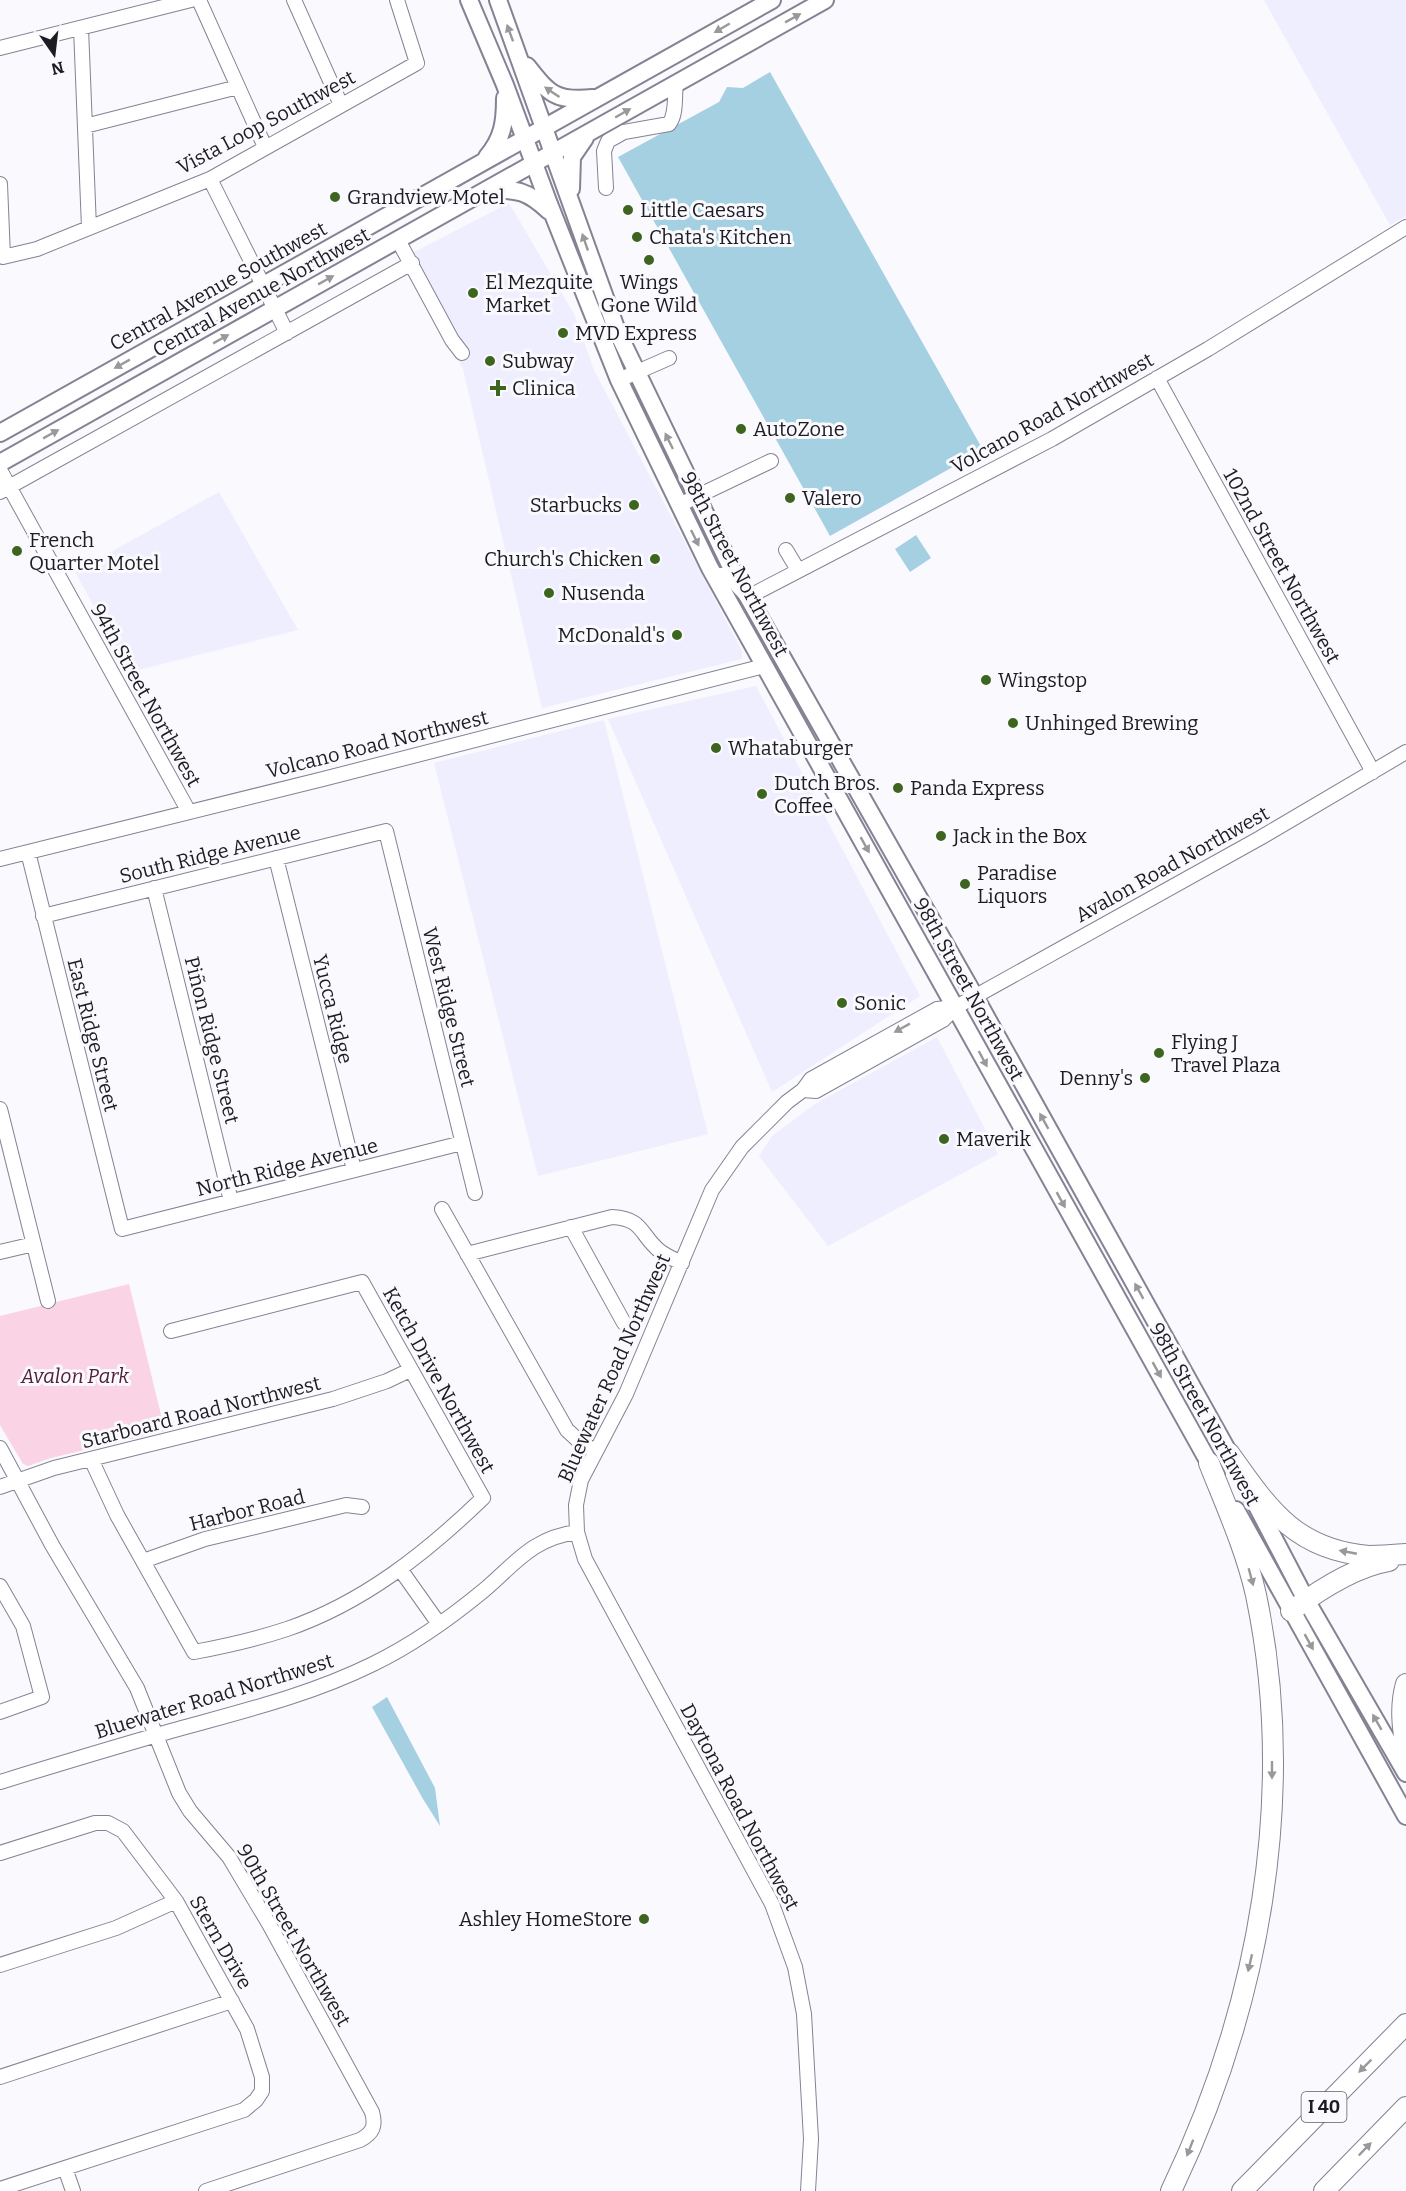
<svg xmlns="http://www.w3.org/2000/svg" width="1406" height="2191" viewBox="0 0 1406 2191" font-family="Bitter,serif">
  <rect width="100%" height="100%" fill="#faf9fd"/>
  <path fill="#eeeefe" d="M1264 0H1406V216L1390 225Z
    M509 203 574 314 594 370 742 651V659L542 708 463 369 399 260Z
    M219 492 298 630 130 672 75 572Z
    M756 686 920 996 772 1092 608 719Z
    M604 720 708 1134 538 1176 434 763Z
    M937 1037 998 1154 828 1246 759 1156 772 1136 815 1104Z"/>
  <path fill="#fad3e5" d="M129 1284 165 1431 51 1458 28 1466 23 1464 0 1425V1316Z"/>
  <path fill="#a4d0e2" d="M770 72 983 450 830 536 618 157 719 102 727 87 743 88Z
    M916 535 931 558 910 572 895 549Z
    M387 1697 435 1788 440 1826 423 1799 372 1707Z"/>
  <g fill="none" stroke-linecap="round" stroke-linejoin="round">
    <defs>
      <path id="minor" d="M199 0 265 147
        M294 0 341 105
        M81 28 89 228
        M0 48 191 0
        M85 126 238 87
        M210 179 287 333
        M0 184 3 257 37 249 210 179 417 63 397 0
        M606 188 604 151 608 141 624 132 669 124C677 114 674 97 676 84
        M398 240 452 340 462 353
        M1157 378 1373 772
        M619 380 669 358
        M0 470 189 812
        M0 492 412 263
        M679 505 771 461
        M786 550 798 570
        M714 575H727L748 597 1052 439 1208 349 1406 227
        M28 852 122 1229 462 1143
        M276 858 354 1170
        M0 859 323 779 764 666
        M154 888 231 1201
        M43 916 386 831 475 1193
        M956 1007 937 1009 811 1079 803 1090 816 1091 943 1020 956 1007 1260 838 1406 752
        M0 1109 48 1301
        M442 1209 567 1430 580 1442 595 1451
        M571 1227 624 1323
        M0 1252 34 1244
        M467 1254 612 1217C645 1219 639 1235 661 1252 667 1256 675 1260 682 1263
        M0 1448 52 1545 137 1688 179 1793 190 1811 229 1857 269 1924 372 2112C376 2126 373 2133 360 2140L206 2191
        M91 1459 117 1515 194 1652C226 1646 257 1639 287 1629 363 1603 426 1553 483 1498L362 1282 171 1331
        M0 1487 54 1468 333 1399 387 1381 410 1370
        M577 1532 585 1559 772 1904 795 1967 804 2014 811 2139 808 2191
        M143 1561 205 1539 346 1505 362 1507
        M400 1569 439 1624
        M0 1586 23 1626 42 1697 0 1712
        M0 1782C52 1766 105 1750 157 1735 230 1714 304 1698 373 1664 412 1645 449 1619 483 1591 515 1564 532 1538 577 1532L576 1505 581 1480 626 1394 712 1190 742 1147 787 1102 803 1090
        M0 1853 95 1823H108L123 1831 176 1901 247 2029 262 2077V2091L256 2100 244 2110 0 2189
        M0 1965 116 1928 176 1901
        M0 2077 232 2001
        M65 2168 73 2191"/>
      <path id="major" d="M469 0 505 85 549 204 619 380 710 568 1216 1475
        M498 0 617 331 731 567 975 997 1235 1464
        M527 66C549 94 556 102 593 98
        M487 157C503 138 505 122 505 98
        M489 189C518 190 527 190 549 211
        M571 189 572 157 585 138
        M0 433 772 0
        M0 463 825 0
        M1247 1487 1306 1600 1406 1773
        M1236 1510 1406 1816"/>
      <path id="highway" d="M1229 1453C1268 1508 1295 1550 1369 1556 1381 1556 1394 1555 1406 1554
        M1291 1611C1319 1590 1354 1567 1389 1561
        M1406 1684C1400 1705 1402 1726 1406 1748
        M1171 2191C1259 2008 1298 1796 1256 1595 1246 1550 1226 1506 1209 1463
        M1242 2191 1406 2024
        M1324 2191 1406 2107"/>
    </defs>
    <use href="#minor" stroke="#838394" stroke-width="16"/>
    <use href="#major" stroke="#838394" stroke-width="20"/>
    <use href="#highway" stroke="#838394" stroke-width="22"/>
    <use href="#minor" stroke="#fff" stroke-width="14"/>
    <use href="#major" stroke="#fff" stroke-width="16"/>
    <use href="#highway" stroke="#fff" stroke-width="20"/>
  </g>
  <defs><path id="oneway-solid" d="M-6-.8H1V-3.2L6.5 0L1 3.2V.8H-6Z" transform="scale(1.5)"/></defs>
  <g fill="#99999c">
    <use href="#oneway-solid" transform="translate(793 18) rotate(-29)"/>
    <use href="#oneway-solid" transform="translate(722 28) rotate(150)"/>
    <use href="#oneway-solid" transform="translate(510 33) rotate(-110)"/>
    <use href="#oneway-solid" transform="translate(552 92) rotate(-146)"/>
    <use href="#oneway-solid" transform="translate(623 113) rotate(-30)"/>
    <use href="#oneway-solid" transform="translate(585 242) rotate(-109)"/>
    <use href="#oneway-solid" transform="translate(326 280) rotate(-29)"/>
    <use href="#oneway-solid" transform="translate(221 339) rotate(-29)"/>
    <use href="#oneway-solid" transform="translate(122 364) rotate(151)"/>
    <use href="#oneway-solid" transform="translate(51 434) rotate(-29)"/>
    <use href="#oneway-solid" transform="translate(669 441) rotate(-116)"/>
    <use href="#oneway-solid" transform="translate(695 538) rotate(64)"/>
    <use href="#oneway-solid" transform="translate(865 845) rotate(61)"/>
    <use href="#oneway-solid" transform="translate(902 1028) rotate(151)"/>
    <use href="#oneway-solid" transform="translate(983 1059) rotate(62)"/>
    <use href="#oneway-solid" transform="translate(1044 1121) rotate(-119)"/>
    <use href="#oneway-solid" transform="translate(1061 1200) rotate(61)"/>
    <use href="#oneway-solid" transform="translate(1139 1291) rotate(-119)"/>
    <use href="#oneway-solid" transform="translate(1157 1370) rotate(61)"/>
    <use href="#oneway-solid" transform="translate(1348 1552) rotate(-169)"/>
    <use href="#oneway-solid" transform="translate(1251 1577) rotate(75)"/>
    <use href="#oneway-solid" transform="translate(1309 1642) rotate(61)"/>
    <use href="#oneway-solid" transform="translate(1377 1722) rotate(-120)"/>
    <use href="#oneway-solid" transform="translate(1272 1770) rotate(90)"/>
    <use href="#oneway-solid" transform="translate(1250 1963) rotate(103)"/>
    <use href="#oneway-solid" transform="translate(1365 2066) rotate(135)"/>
    <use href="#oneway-solid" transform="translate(1190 2148) rotate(111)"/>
    <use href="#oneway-solid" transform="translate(1365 2149) rotate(-46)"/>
  </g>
  <g fill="#3e6520" stroke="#faf9fd" stroke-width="2">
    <circle cx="335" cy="197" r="6"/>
    <circle cx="628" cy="210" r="6"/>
    <circle cx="637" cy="237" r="6"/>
    <circle cx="649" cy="260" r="6"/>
    <circle cx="473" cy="293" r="6"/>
    <circle cx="563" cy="333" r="6"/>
    <circle cx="490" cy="361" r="6"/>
    <path d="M495 379h6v6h6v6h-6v6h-6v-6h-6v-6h6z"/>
    <circle cx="741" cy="429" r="6"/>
    <circle cx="790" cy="498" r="6"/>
    <circle cx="634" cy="505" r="6"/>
    <circle cx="17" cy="551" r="6"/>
    <circle cx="655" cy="559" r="6"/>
    <circle cx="549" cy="593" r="6"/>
    <circle cx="677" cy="635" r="6"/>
    <circle cx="986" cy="680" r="6"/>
    <circle cx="1013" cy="723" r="6"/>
    <circle cx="716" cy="748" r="6"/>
    <circle cx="898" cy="788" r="6"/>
    <circle cx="762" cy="794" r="6"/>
    <circle cx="941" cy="836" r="6"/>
    <circle cx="965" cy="884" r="6"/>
    <circle cx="842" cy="1003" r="6"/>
    <circle cx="1159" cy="1053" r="6"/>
    <circle cx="1145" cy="1078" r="6"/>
    <circle cx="944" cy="1139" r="6"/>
    <circle cx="644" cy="1919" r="6"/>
  </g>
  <g text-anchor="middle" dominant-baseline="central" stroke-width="6" stroke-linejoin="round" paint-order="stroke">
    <rect fill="#faf9fd" stroke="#5f5e64" stroke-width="1.5" x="1301.5" y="2092" width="45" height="30" rx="4.5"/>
    <g font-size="18" font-weight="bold" fill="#1c1c22">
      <text x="1324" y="2107">I 40</text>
    </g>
    <g font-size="20" fill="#1c1c22" stroke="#faf9fd">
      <text transform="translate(266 122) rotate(-28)">Vista Loop Southwest</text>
      <text transform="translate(218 286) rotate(-29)">Central Avenue Southwest</text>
      <text transform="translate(261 292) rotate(-29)">Central Avenue Northwest</text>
      <text transform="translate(1052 413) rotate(-29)">Volcano Road Northwest</text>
      <text transform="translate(735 564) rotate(62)">98th Street Northwest</text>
      <text transform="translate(1282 566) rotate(61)">102nd Street Northwest</text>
      <text transform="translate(146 695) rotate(61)">94th Street Northwest</text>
      <text transform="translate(377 744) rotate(-14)">Volcano Road Northwest</text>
      <text transform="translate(210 854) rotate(-14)">South Ridge Avenue</text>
      <text transform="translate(1172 864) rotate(-29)">Avalon Road Northwest</text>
      <text transform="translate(969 989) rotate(61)">98th Street Northwest</text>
      <text transform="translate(449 1007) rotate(76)">West Ridge Street</text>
      <text transform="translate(333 1009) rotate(76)">Yucca Ridge</text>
      <text transform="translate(93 1035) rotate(76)">East Ridge Street</text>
      <text transform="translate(212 1040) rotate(76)">Piñon Ridge Street</text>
      <text transform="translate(287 1167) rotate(-14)">North Ridge Avenue</text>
      <text transform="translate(614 1368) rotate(-66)">Bluewater Road Northwest</text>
      <text transform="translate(439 1380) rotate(61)">Ketch Drive Northwest</text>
      <text transform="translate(201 1412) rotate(-14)">Starboard Road Northwest</text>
      <text transform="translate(1205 1414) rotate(61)">98th Street Northwest</text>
      <text transform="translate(247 1510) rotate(-14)">Harbor Road</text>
      <text transform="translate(214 1696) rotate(-17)">Bluewater Road Northwest</text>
      <text transform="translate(740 1807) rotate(62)">Daytona Road Northwest</text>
      <text transform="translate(294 1935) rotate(60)">90th Street Northwest</text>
      <text transform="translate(221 1942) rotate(60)">Stern Drive</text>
    </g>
    <g font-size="20" fill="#1c1c22" stroke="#faf9fd" text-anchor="start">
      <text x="347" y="197">Grandview Motel</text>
      <text x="640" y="210">Little Caesars</text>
      <text x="649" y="237">Chata's Kitchen</text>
      <text x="485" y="282">El Mezquite<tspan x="485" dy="23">Market</tspan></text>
      <text x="649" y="282" text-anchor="middle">Wings<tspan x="649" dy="23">Gone Wild</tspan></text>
      <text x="575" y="333">MVD Express</text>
      <text x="502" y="361">Subway</text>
      <text x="512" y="388">Clinica</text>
      <text x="753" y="429">AutoZone</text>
      <text x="802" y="498">Valero</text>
      <text x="622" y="505" text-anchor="end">Starbucks</text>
      <text x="29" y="540">French<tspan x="29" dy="23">Quarter Motel</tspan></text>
      <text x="643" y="559" text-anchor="end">Church's Chicken</text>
      <text x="561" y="593">Nusenda</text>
      <text x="665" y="635" text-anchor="end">McDonald's</text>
      <text x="998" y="680">Wingstop</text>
      <text x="1025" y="723">Unhinged Brewing</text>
      <text x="728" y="748">Whataburger</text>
      <text x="774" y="783">Dutch Bros.<tspan x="774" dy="23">Coffee</tspan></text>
      <text x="910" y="788">Panda Express</text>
      <text x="953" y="836">Jack in the Box</text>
      <text x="977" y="873">Paradise<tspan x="977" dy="23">Liquors</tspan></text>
      <text x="854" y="1003">Sonic</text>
      <text x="1171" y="1042">Flying J<tspan x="1171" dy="23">Travel Plaza</tspan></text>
      <text x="1133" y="1078" text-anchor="end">Denny's</text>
      <text x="956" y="1139">Maverik</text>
      <text x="632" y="1919" text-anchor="end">Ashley HomeStore</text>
    </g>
    <g font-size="20" font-style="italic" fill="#52203b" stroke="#faf9fd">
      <text x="75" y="1376">Avalon Park</text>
    </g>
  </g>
  <g transform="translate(54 54) rotate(166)" stroke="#faf9fd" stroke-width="4.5" paint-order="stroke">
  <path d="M0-4.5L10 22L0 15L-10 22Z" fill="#1c1c22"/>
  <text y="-9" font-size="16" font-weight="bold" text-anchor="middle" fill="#1c1c22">N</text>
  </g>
</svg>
